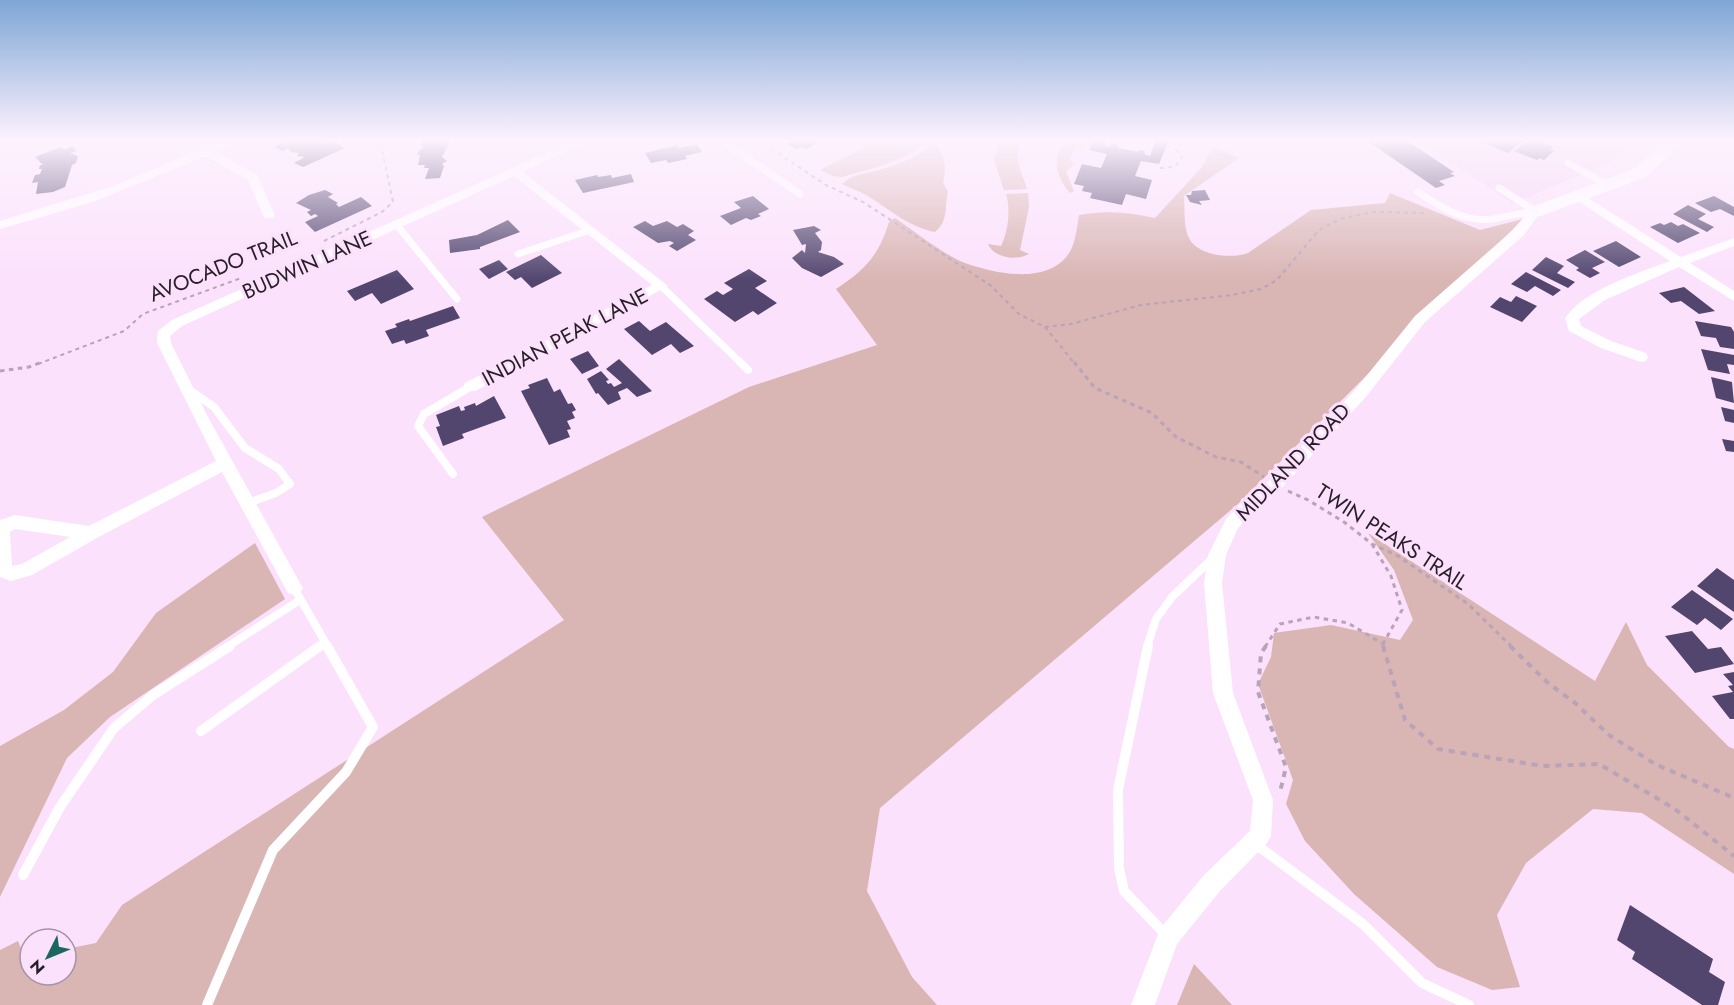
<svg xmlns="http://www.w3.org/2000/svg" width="1734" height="1005" viewBox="0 0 1734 1005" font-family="Jost,sans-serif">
  <rect width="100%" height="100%" fill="#fbe1fc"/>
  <path fill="#f3d3f3" d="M1416 140H1636L1606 164 1513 203Z"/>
  <path fill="#d9b5b3" d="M879 140H931L913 153 881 166 842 177 833 176 820 170Z
    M1000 140H1022C1012 158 1022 172 1027 189L1004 190 994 160Z
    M1067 140H1091L1089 146 1074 149 1070 158 1074 165 1066 171 1074 191 1070 193C1056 177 1050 155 1067 140Z
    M931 145H937C945 157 947 168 943 182L948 192C944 209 949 220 935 232 909 227 890 210 868 196 860 191 851 189 842 184 855 172 868 174 883 169 900 164 917 157 931 145Z
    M1213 146 1239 158 1184 196C1185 208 1183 229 1190 240 1200 256 1232 259 1248 253L1311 210 1385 203 1390 193 1480 230 1523 219 1239 503 880 808 867 891 912 977 937 1005H0V950L18 941 25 958 30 957V975H66V949L96 943 122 905 564 620 482 517 749 387 877 345 836 289C865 270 879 255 889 222L895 218C916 232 942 254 965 263 996 274 1051 286 1071 250 1076 239 1077 227 1079 215 1106 210 1129 212 1155 218L1203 166Z
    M1028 193 1029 207 1020 250 1029 254C1016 261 994 258 988 244L1001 246C1008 232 1011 209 1006 194Z
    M1368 533 1595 681 1626 622 1647 665 1729 747 1734 749V874L1642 813 1593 809 1526 863 1497 915 1520 987 1492 990 1437 967 1354 894 1305 841 1286 804 1293 780 1258 684 1271 657 1274 633 1331 625 1400 640 1413 620 1394 570Z
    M255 543 285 599 110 717 67 758 0 897V746L64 710 113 672 156 613Z
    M1194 964 1232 1005H1177Z"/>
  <path fill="#52466f" d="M288 140H320L327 143 334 141 345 148 303 167 294 163 305 157 297 156 299 153 291 152 288 148 283 151 274 147Z
    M424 140H451L442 157 447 161 442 164 444 166 440 178 425 179 429 168H424L425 165H418L420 155H417L419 150 422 149 423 146 420 145Z
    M792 140H821L807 149 801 147 797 149 786 144Z
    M1093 140H1107L1104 146 1110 147 1112 144 1119 145 1118 148 1138 152 1139 150 1145 151 1144 154 1150 156 1156 140H1169L1159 164 1141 161 1135 176 1152 180 1146 199 1126 194 1122 205 1090 198 1092 193 1082 191 1084 186 1074 184 1082 164 1101 168 1107 154 1089 150Z
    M1366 140H1406L1454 172 1450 173 1455 176 1439 181 1445 185 1436 188Z
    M1477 140H1524L1508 153Z
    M1528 140H1536L1553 147 1550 150 1554 151 1544 160 1540 158 1537 160 1514 151Z
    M697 144 702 152 685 156 687 159 678 161 668 163 666 160 651 163 645 153 677 145 679 148Z
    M72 146 77 151 70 153 78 156 76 163 72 165 65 187 53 192 36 194 38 182 32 183 35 175 40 174 42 169H39L40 165H43L35 157 61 147 63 150Z
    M631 174 634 182 583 193 575 180 597 175 598 177 611 175 612 178Z
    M325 190 333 194 328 197 338 203 336 204 339 207 361 197 372 206 315 232 305 222 318 216 315 214 311 216 307 212 311 210 296 203 309 195Z
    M1205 190 1210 200 1199 201 1202 205 1190 202 1186 195H1191L1192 191Z
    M753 196 769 209 758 214 761 216 751 220 746 218 731 225 720 216 741 208 734 202Z
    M1714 196 1734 207V216L1720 209 1711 212 1695 203Z
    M1688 205 1706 214 1698 219 1714 227 1707 232 1673 214Z
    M508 220 520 232 480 247V249L450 253 449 240 477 235Z
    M645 221 653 226 667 221 677 227 683 224 694 231 688 235 696 240 677 251 669 246 674 243 670 241 658 243 633 227Z
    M1671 222 1678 226 1683 224 1700 233 1678 243 1650 227 1660 223 1664 225Z
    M814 226 821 230 815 233 822 242 821 250 818 252 834 257 844 264 821 277 802 268 792 258 802 250 805 253 806 244 802 245 793 230Z
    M1616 241 1641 257 1619 267 1593 251Z
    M1585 250 1605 262 1592 268 1600 273 1590 278 1576 270 1579 268 1566 260Z
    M541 255 562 273 532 288 521 277 515 280 506 272Z
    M1546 257 1564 266 1557 273 1575 282 1568 288 1532 270Z
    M499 260 508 269 489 279 479 269Z
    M749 269 767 281 755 288 777 303 758 315 753 311 735 322 704 299 717 291 723 295 733 289 724 283Z
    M397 270 414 289 381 304 372 293 355 301 347 291Z
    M1526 272 1561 290 1553 296 1535 286 1527 292 1511 284Z
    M1684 287 1715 311 1699 314 1681 301 1671 303 1659 293Z
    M1516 296 1537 306 1522 322 1490 307 1500 297 1511 302Z
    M453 306 460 318 426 330 429 336 406 344 404 340 392 344 385 331 397 327 395 324 409 319 410 321Z
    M639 321 650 331 666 322 694 346 680 353 671 344 652 355 624 329Z
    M1695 321 1731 327 1734 332V349L1720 347 1716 338 1701 336Z
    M1701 349 1734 355V365L1727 364 1730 374 1708 370Z
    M588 351 599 366 582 374 570 359Z
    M619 359 652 391 637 397 627 388 618 392 621 399 608 405 598 393 596 394 587 379 601 371 609 380 606 381 608 384 611 383 614 387 622 383 606 369Z
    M1711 377 1732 382 1734 403 1716 398Z
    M547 378 554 392 560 389 568 404 572 403 576 410 572 412 575 418 567 421 571 429 567 430 570 437 549 445 521 391 530 388 528 385Z
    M494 396 506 418 462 434 464 438 443 446 436 427 440 426 436 415 459 406 461 411 465 410 464 407 475 403 476 406Z
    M1721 407 1734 410V423L1725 421Z
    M1722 439 1734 441V452L1726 451Z
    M1717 568 1734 580V612L1697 586Z
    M1692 590 1733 619 1721 630 1705 618 1697 625 1671 607Z
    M1692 631 1708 649 1721 647 1734 664 1695 673 1665 636Z
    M1734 672V719H1730L1712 696 1733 692 1728 686 1733 685 1723 674Z
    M1630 905 1713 959 1709 972 1725 982 1718 1005H1702L1632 959 1635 952 1617 940Z"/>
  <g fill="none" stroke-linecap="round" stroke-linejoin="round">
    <path stroke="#b8a3b9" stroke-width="2" stroke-dasharray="4 4" stroke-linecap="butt" d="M758 140 826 185 863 202 990 285 1019 314 1045 327 1075 364
      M1167 146 1176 148
      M1160 168C1170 168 1178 167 1182 157L1176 148 1187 140
      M324 241 382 212 393 202 380 140
      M1045 327 1071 324 1141 305 1232 295 1261 289 1277 280 1319 230 1340 219 1373 212 1426 213
      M38 364 124 331 143 314 241 278"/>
    <path stroke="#b8a3b9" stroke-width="3" stroke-dasharray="4.5 4.5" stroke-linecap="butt" d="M1074 362 1095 388 1152 413 1176 437 1216 457 1241 462 1264 477
      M0 371 29 367 42 362
      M1288 491 1308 500 1344 522 1372 544 1398 556 1468 604 1512 647
      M1372 544 1391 576 1402 610 1383 644
      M1265 647 1280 624 1314 617 1348 623 1383 644 1384 647"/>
    <path stroke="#b8a3b9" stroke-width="4" stroke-dasharray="6 6" stroke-linecap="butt" d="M1266 646 1261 653 1258 692 1286 767 1280 792
      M1383 646 1405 720 1438 749 1543 766 1599 764 1675 809 1734 856
      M1510 646 1549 684 1574 702 1609 735 1655 764 1734 798"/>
    <path stroke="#fff" stroke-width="7" d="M721 140 800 194
      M1568 163 1609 186
      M1499 188 1535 211
      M1418 192C1440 207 1465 223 1493 219 1507 217 1520 212 1535 212
      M396 224 457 299
      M518 254 590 230
      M661 286 742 364"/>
    <path stroke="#fff" stroke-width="8" d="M740 362 748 370
      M188 389 214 407 245 448 279 469 290 484 276 493 248 503
      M453 474 418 426 424 414 470 387
      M294 588 328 647
      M227 647 300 600
      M318 647 324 643
      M1147 647 1156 619 1172 597 1214 557"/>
    <path stroke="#fff" stroke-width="10" d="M1148 646 1118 790 1119 868 1124 891 1167 936
      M201 731 320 646
      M1254 843 1363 924 1422 983 1469 1005
      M23 875 60 807 114 728 153 695 230 646
      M207 1005 273 850 346 772 373 727 327 646"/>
    <path fill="#fff" fill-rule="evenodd" d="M222 140H237L216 152 257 175 275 215 273 218H265L263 215 248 180 206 156 93 202 0 229V221L113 186Z
      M575 140H590L523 172 668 286 475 391H465L463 387 465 383 652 285 514 176 182 326 170 336 171 343 208 417 300 583 303 588 300 593 294 595 288 593 222 472 97 538 32 575 11 581 0 577V520L15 515 89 526 216 461 157 343 158 331 172 320ZM15 529 70 537 22 564 12 566 10 532Z
      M1579 192 1681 257 1734 238V246L1690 263 1734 291V301L1679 267 1605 300 1579 319 1581 326 1611 341 1646 353 1648 357 1646 361 1641 362 1601 348 1569 331 1565 318C1584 290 1638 273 1670 261L1575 199 1573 196Z
      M1535 208 1541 212 1523 236 1425 322 1365 398 1277 493 1254 512 1238 528 1226 555 1222 583 1233 693 1273 800 1271 836 1267 843 1220 891 1177 944 1155 1005H1131L1160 929 1204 875 1250 831 1253 800 1213 693 1204 583 1208 555 1226 519 1242 502 1265 485 1355 390 1415 316 1513 230 1531 209Z"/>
    <path fill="#fff" fill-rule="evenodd" d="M1667 140H1685L1646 177 1541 216H1529L1526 212 1529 208 1634 169Z"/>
  </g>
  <linearGradient id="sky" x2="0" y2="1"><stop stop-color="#7ea6d6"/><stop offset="0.5" stop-color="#fdf2fe"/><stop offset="1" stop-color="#fdf2fe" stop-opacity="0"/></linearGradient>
  <rect width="1734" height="280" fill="url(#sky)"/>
  <g text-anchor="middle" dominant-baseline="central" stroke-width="6" stroke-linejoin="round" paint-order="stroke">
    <g font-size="21" fill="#271e28" stroke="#fbe1fc">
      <text transform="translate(307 265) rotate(-24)">BUDWIN LANE</text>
      <text transform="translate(223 266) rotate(-22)">AVOCADO TRAIL</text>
      <text transform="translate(565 337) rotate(-28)">INDIAN PEAK LANE</text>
      <text transform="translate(1293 462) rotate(-46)">MIDLAND ROAD</text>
      <text transform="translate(1392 537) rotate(33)">TWIN PEAKS TRAIL</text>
    </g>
  </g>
  <g transform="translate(48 957) rotate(227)"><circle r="28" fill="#fbe1fc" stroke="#a693a7" stroke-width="1.5"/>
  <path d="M0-4.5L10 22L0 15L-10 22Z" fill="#1b665f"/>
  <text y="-9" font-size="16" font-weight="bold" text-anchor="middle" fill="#271e28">N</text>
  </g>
</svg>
